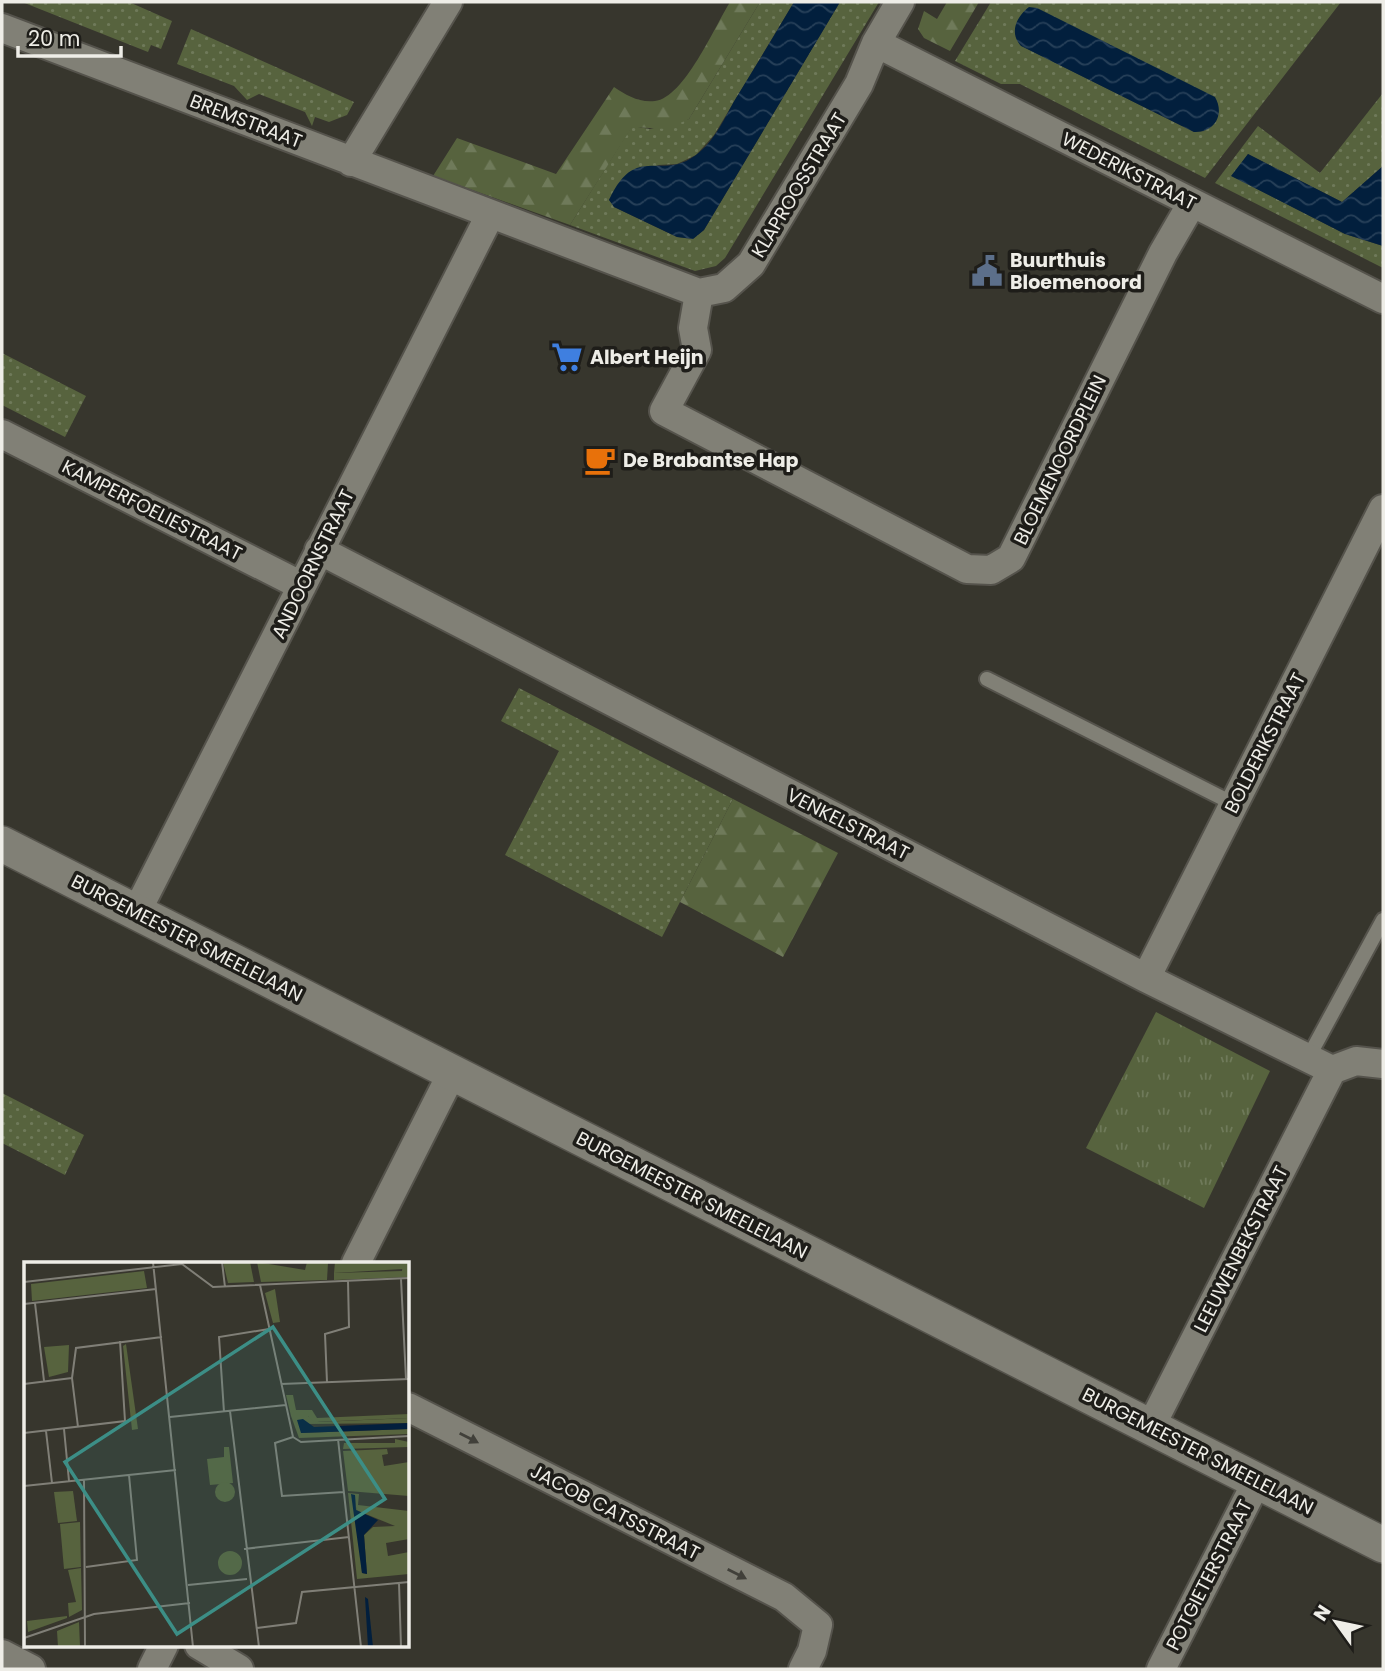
<svg xmlns="http://www.w3.org/2000/svg" width="1385" height="1671" viewBox="0 0 1385 1671" font-family="Poppins,sans-serif">
  <defs>
    <pattern id="grass-dots" width="8" height="8" patternUnits="userSpaceOnUse" patternTransform="scale(1.75)"><rect width="8" height="8" fill="#57633e"/><path d="M2 2h.1M6 6h.1" fill="none" stroke="#6f7a5a" stroke-width="1.8" stroke-linecap="round"/></pattern>
    <pattern id="forest-firs" width="22" height="20" patternUnits="userSpaceOnUse" patternTransform="scale(1.75)"><rect width="22" height="20" fill="#57633e"/><path d="M5 1l3.5 6h-7zM16 11l3.5 6h-7z" fill="#6f7a5a"/></pattern>
    <pattern id="park-tufts" width="24" height="20" patternUnits="userSpaceOnUse" patternTransform="scale(1.75)"><rect width="24" height="20" fill="#57633e"/><path d="M3 7l-1-3M5 7V3M7 7l1-3M15 17l-1-3M17 17v-4M19 17l1-3" fill="none" stroke="#6f7a5a"/></pattern>
    <pattern id="water-waves" width="16" height="10" patternUnits="userSpaceOnUse" patternTransform="scale(1.75)"><rect width="16" height="10" fill="#021f3d"/><path d="M0 5q4-4 8 0t8 0" fill="none" stroke="#274059"/></pattern>
  </defs>
  <rect width="100%" height="100%" fill="#37362d"/>
  <path fill="url(#grass-dots)" fill-rule="evenodd" d="M22 2H129L172 21 161 49 151 45 148 52Z
    M760 2H794L714 135 696 155 677 164 658 165 609 199 614 207 677 237 693 239 704 230 840 2H879L725 258 716 266 695 271 570 225 632 126 650 129 689 119Z
    M991 2H1341L1205 178 1020 84H1001L955 61ZM1018 44 1205 131 1194 132Z
    M191 29 354 102 347 115 329 122 315 117 312 126 305 112 259 94 247 100 234 86 177 64Z
    M1383 93V166L1342 202 1248 154 1232 176 1345 234 1383 246V268L1215 183 1258 126 1320 173Z
    M2 353 86 396 65 437 2 405Z
    M519 688 733 799 662 937 505 855 559 751 501 721Z
    M2 1093 84 1135 65 1175 2 1143Z"/>
  <path fill="url(#forest-firs)" d="M730 2H760L689 119 667 129 632 127 570 225 433 176 457 138 556 174 614 87C626 95 639 103 655 101 684 98 715 26 730 2Z
    M947 2H979L950 51 924 38 918 29 924 11 937 19Z
    M733 799 838 853 783 957 680 902Z"/>
  <path fill="url(#park-tufts)" d="M1156 1012 1270 1071 1204 1208 1086 1148Z"/>
  <path fill="url(#water-waves)" d="M794 2H840L704 230 693 239 677 237 614 207 609 200C636 142 660 182 696 155 715 141 725 117 736 98 756 66 775 34 794 2Z
    M1029 7 1037 8 1215 97C1225 114 1215 133 1194 132L1021 46C1009 33 1016 17 1029 7Z
    M1248 154 1342 202 1383 166V246L1345 234 1231 176Z"/>
  <g fill="none" stroke-linecap="round" stroke-linejoin="round">
    <defs>
      <path id="service" d="M987 679 1234 804
        M1308 1058 1383 920"/>
      <path id="minor" d="M2 28 699 293 724 288 751 264 859 84 876 43 900 2
        M876 43 1383 299
        M351 162 448 2
        M699 293 693 328 697 350 664 411 967 569 991 570 1011 558 1163 253 1192 203
        M2 434 302 586
        M319 550 1146 978 1332 1070 1356 1061 1383 1064
        M136 913 490 215
        M1146 978 1383 509
        M356 1263 452 1073
        M408 1407 784 1597 818 1625 812 1651 803 1669
        M1150 1428 1332 1070
        M199 1645 239 1669
        M2 1654 31 1669
        M152 1669 164 1645
        M1161 1669 1257 1481"/>
      <path id="tertiary" d="M2 844 1383 1545"/>
    </defs>
    <use href="#service" stroke="#55534c" stroke-width="18"/>
    <use href="#minor" stroke="#55534c" stroke-width="32"/>
    <use href="#tertiary" stroke="#55534c" stroke-width="38"/>
    <use href="#service" stroke="#818076" stroke-width="14"/>
    <use href="#minor" stroke="#818076" stroke-width="28"/>
    <use href="#tertiary" stroke="#818076" stroke-width="35"/>
  </g>
  <defs><path id="oneway-solid" d="M-6-.8H1V-3.2L6.5 0L1 3.2V.8H-6Z" transform="scale(1.75)"/></defs>
  <g fill="#41403a">
    <use href="#oneway-solid" transform="translate(469 1438) rotate(27)"/>
    <use href="#oneway-solid" transform="translate(737 1574) rotate(27)"/>
  </g>
  <defs>
    <symbol id="civic-bare" viewBox="-9 -9 18 18"><path d="M-.6-6.5H3V-4.5H.6V-3L4-1V1h2V6H-6V1h2V-1L-.6-3ZM-1.2 2.5V6h2.4V2.5Z" fill="#5c6f8a" stroke="#1e1d19" stroke-width="2.5" paint-order="stroke"/></symbol>
    <symbol id="supermarket-bare" viewBox="-9 -9 18 18"><path d="M-6-5.5h2.5l.6 2H6L4.5 2H-2.5L-4.4-4H-6ZM-1.5 3.2a1.3 1.3 0 1 0 .1 0ZM3 3.2a1.3 1.3 0 1 0 .1 0Z" fill="#3f7fe0" stroke="#1e1d19" stroke-width="2.5" paint-order="stroke"/></symbol>
    <symbol id="cafe-bare" viewBox="-9 -9 18 18"><path d="M-5.5-4.5H6V0H3Q3 3.5 0 3.5H-2.5Q-5.5 3.5-5.5 0ZM3-3.2v2h1.7v-2ZM-6 4.5H4V6H-6Z" fill="#e8710a" stroke="#1e1d19" stroke-width="2.5" paint-order="stroke"/></symbol>
  </defs>
  <g fill-rule="evenodd">
    <use href="#civic-bare" x="965" y="249" width="44" height="44"/>
    <use href="#supermarket-bare" x="545" y="335" width="44" height="44"/>
    <use href="#cafe-bare" x="578" y="438" width="44" height="44"/>
  </g>
  <g text-anchor="middle" dominant-baseline="central" stroke-width="7" stroke-linejoin="round" paint-order="stroke">
    <g font-size="19" fill="#eeede7" stroke="#1e1d19">
      <text transform="translate(246 121) rotate(21)">BREMSTRAAT</text>
      <text transform="translate(1129 171) rotate(27)">WEDERIKSTRAAT</text>
      <text transform="translate(799 185) rotate(-59)">KLAPROOSSTRAAT</text>
      <text transform="translate(1060 460) rotate(-64)">BLOEMENOORDPLEIN</text>
      <text transform="translate(152 510) rotate(27)">KAMPERFOELIESTRAAT</text>
      <text transform="translate(313 564) rotate(-64)">ANDOORNSTRAAT</text>
      <text transform="translate(1265 743) rotate(-63)">BOLDERIKSTRAAT</text>
      <text transform="translate(848 824) rotate(27)">VENKELSTRAAT</text>
      <text transform="translate(187 938) rotate(27)">BURGEMEESTER SMEELELAAN</text>
      <text transform="translate(692 1195) rotate(27)">BURGEMEESTER SMEELELAAN</text>
      <text transform="translate(1241 1249) rotate(-63)">LEEUWENBEKSTRAAT</text>
      <text transform="translate(1198 1451) rotate(27)">BURGEMEESTER SMEELELAAN</text>
      <text transform="translate(615 1512) rotate(27)">JACOB CATSSTRAAT</text>
      <text transform="translate(1209 1575) rotate(-63)">POTGIETERSTRAAT</text>
    </g>
    <g font-size="19" font-weight="bold" fill="#eeede7" stroke="#1e1d19" text-anchor="start">
      <text x="1010" y="260">Buurthuis<tspan x="1010" dy="22">Bloemenoord</tspan></text>
      <text x="590" y="357">Albert Heijn</text>
      <text x="623" y="460">De Brabantse Hap</text>
    </g>
  </g>
  <g transform="translate(24 1262)">
    <rect width="385" height="385" fill="#37362d"/>
    <path d="M199 0H226L230 20 204 21ZM233 0 281 8 283 0 304 1 303 18 237 20ZM379 0H385V15L310 18V11L378 9ZM120 9 123 26 8 39 7 22ZM251 27 256 60 249 61 241 31ZM102 82 114 167 108 168 99 84ZM267 154H284L295 160 385 156V161L283 162 277 171 385 167V172L275 176ZM200 185H205L209 221 186 223 183 197 200 195ZM363 187 364 192 358 193 360 204 385 200V234L324 229 319 189ZM324 231 335 232 334 243 385 249V277L362 281 364 294 385 290V312L333 317ZM331 233 332 248 371 264 349 265 340 273 343 312 338 311ZM56 260 57 305 40 307 36 262ZM43 354V356L4 370 3 359ZM55 360 56 385H34L33 369Z" fill="#57633e" fill-rule="evenodd"/>
    <path d="M311 0H379V7L310 11ZM262 133H269L272 148H288L293 156 385 152V156L290 160 284 154H267ZM371 177 385 180V185L319 187 320 181H371ZM191 230a10 10 0 1 1 20 0a10 10 0 1 1-20 0Z" fill="#57633e"/>
    <path d="M45 83 44 110 25 115 20 85ZM194 301a12 12 0 1 1 24 0a12 12 0 1 1-24 0ZM57 306 58 348 45 355 44 341 52 340 44 308Z" fill="#57633e"/>
    <path d="M49 229 53 259 34 261 30 230Z" fill="#57633e"/>
    <path d="M279 157 290 165 385 161V167L277 171 273 158ZM327 232 331 233 332 248 354 258 340 273 343 312 338 311ZM341 335 344 337 349 385H344Z" fill="#021f3d"/>
    <path fill="none" stroke="#807f77" stroke-width="2" d="M129 0 169 385M198 0 201 25M377 17 382 117M0 20 158 2 189 25 385 16M236 23 269 175 277 180 385 174M11 41 20 119M0 42 132 27M303 120 301 72 325 65 324 19M0 122 48 116M257 122 385 117M206 149 235 385M200 150 195 75 245 67M146 155 262 143M54 165 48 116 52 86 138 75M40 167 45 219M22 169 28 221M0 171 101 159 96 79M269 175 251 181 258 234 320 230M314 177 337 385M60 218 61 385M0 224 152 208M220 287 325 275M62 305 113 298 105 213M375 321 377 385M164 323 223 317M233 366 272 361 278 330 385 320M0 376 70 352 166 341"/>
    <path fill="#3c8e86" fill-opacity="0.15" stroke="#3c8e86" stroke-width="3.5" d="M249 65 361 237 153 372 41 200Z"/>
    <rect width="385" height="385" fill="none" stroke="#eeede7" stroke-width="3.5"/>
  </g>
  <rect width="1385" height="1671" fill="none" stroke="#eeede7" stroke-width="7"/>
  <g transform="translate(1336 1622) rotate(303)" stroke="#1e1d19" stroke-width="5" paint-order="stroke">
  <path d="M0-5L12 26L0 18L-12 26Z" fill="#eeede7"/>
  <text y="-10" font-size="19" font-weight="bold" text-anchor="middle" fill="#eeede7">N</text>
  </g>
  <path d="M18 46v10h103v-10" fill="none" stroke="#eeede7" stroke-width="3.5"/>
  <text x="28" y="46" font-size="21" fill="#eeede7" stroke="#1e1d19" stroke-width="5" paint-order="stroke">20 m</text>
</svg>
